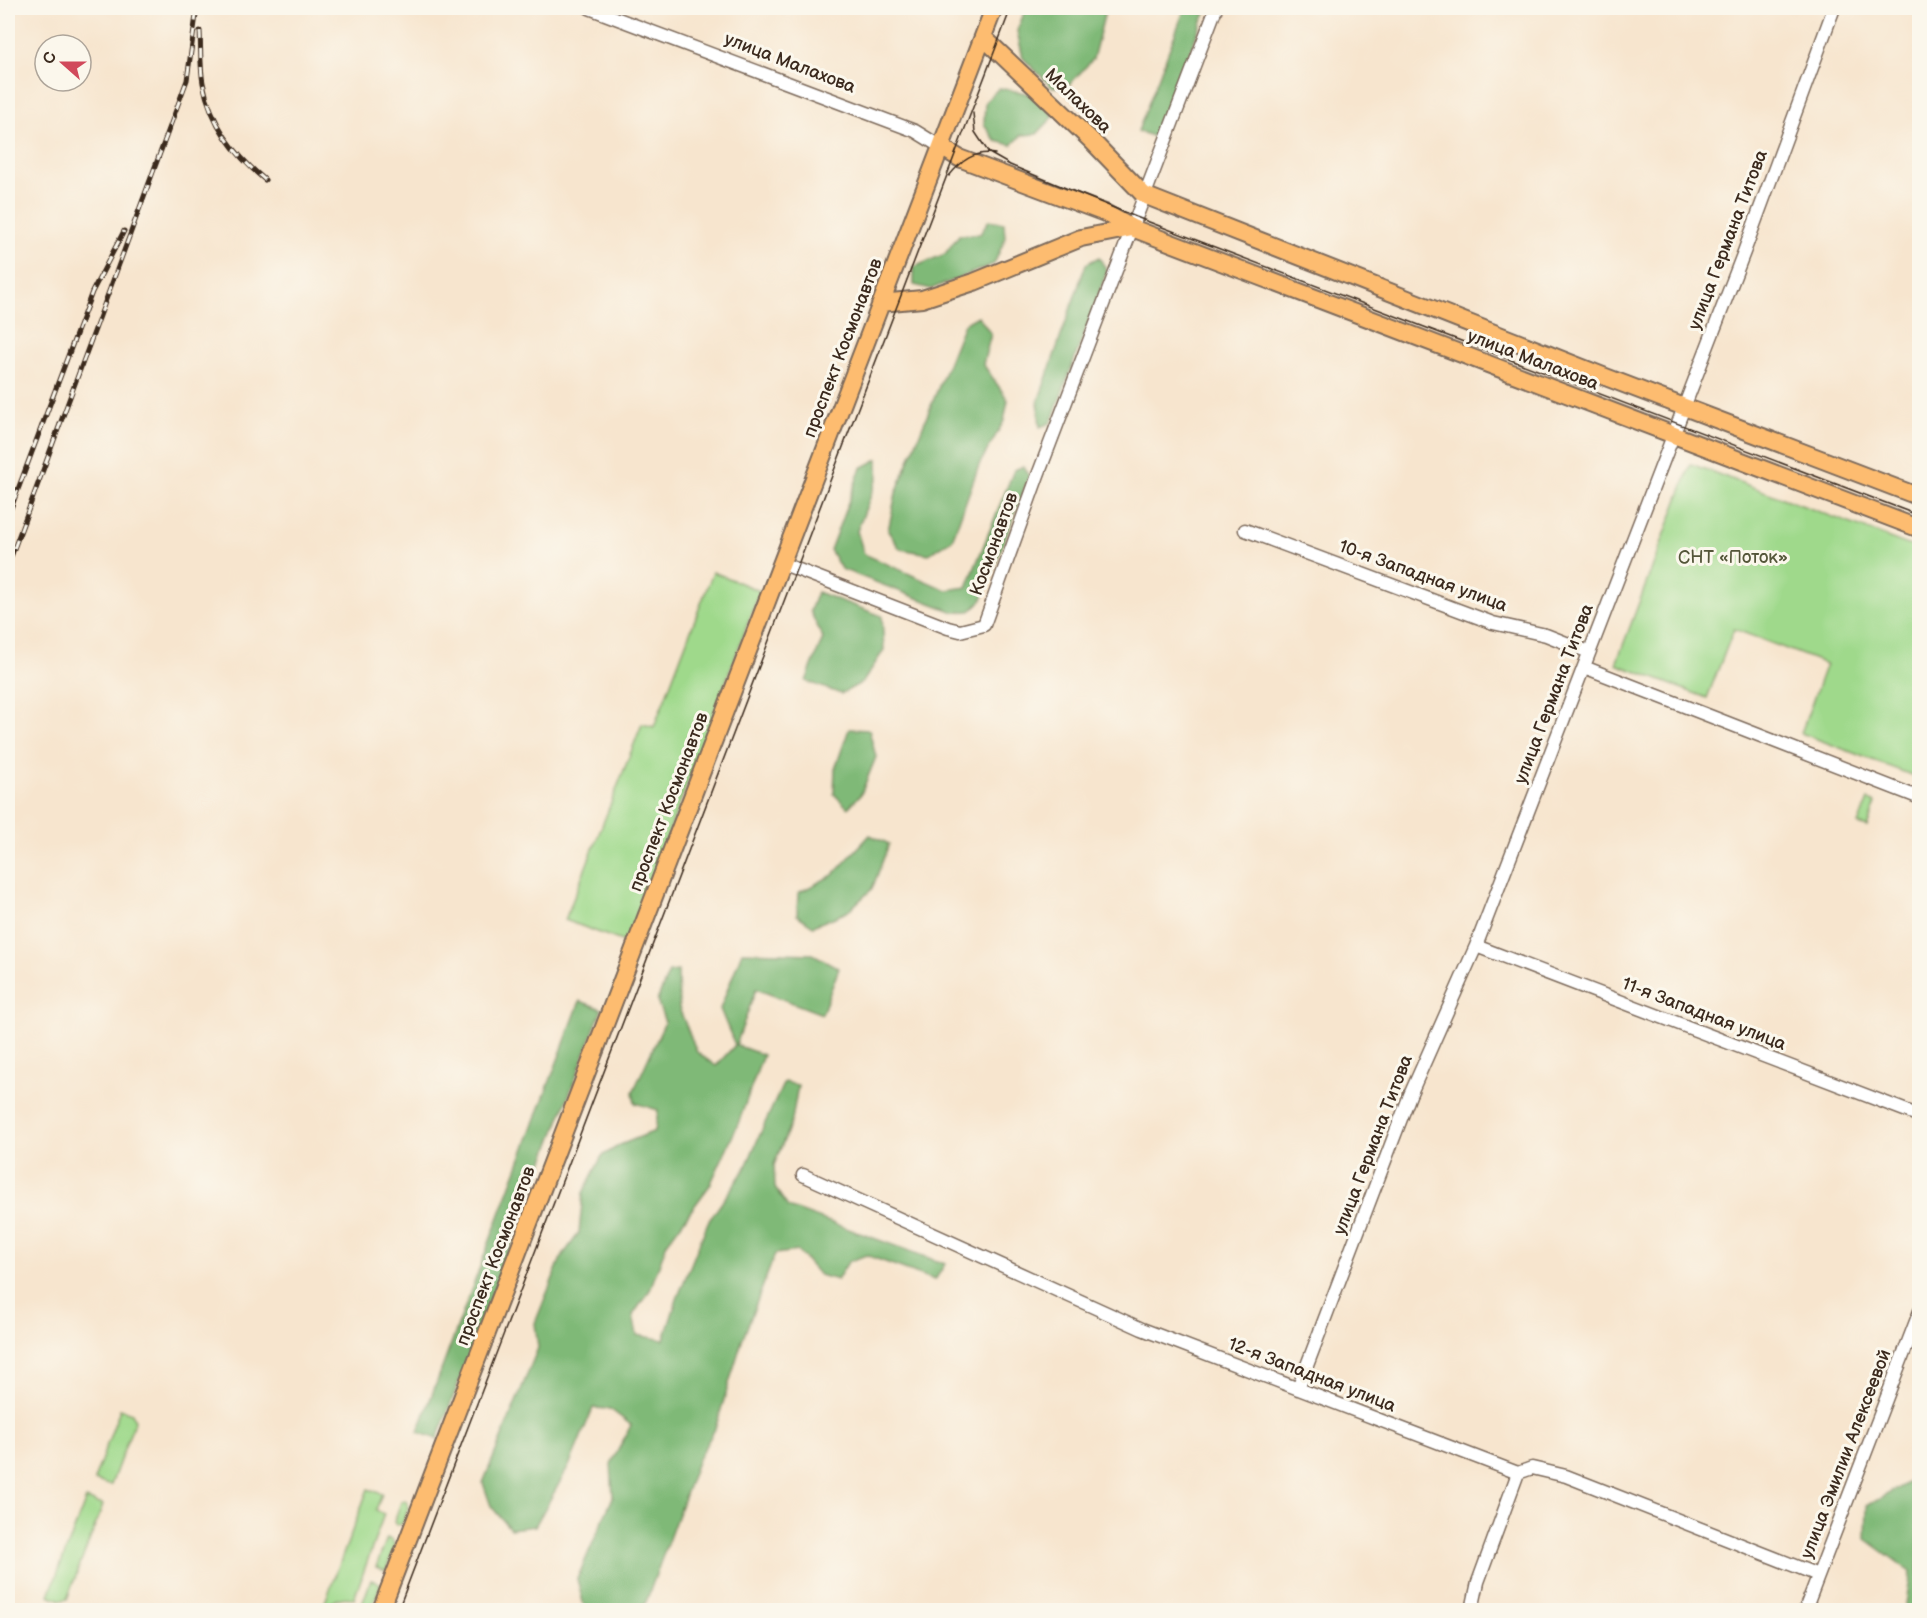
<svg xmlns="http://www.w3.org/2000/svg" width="1927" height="1618" viewBox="0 0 1927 1618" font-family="'Balsamiq Sans',sans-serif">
  <rect width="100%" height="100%" fill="#fbf7ec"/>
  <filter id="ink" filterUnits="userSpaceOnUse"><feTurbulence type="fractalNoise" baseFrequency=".0167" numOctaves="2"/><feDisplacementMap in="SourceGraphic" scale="12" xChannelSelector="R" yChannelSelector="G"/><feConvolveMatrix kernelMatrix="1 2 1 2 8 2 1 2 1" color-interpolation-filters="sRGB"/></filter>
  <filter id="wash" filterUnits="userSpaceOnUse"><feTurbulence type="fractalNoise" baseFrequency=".008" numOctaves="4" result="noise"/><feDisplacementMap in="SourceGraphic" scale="24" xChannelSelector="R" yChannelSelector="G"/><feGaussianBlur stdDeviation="1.35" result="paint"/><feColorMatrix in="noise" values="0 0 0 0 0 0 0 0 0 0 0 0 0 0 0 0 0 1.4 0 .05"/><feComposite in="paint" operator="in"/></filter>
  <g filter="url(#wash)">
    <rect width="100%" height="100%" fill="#f7e5ce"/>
    <path fill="#9fd98b" stroke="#6d8254" stroke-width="1.5" d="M1691 464 1919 549V778L1801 733 1826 664 1734 629 1707 698 1616 664Z
      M713 572 760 591 627 943 565 920 642 724 654 727Z
      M1868 800 1876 803 1867 827 1858 824Z
      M120 1409 132 1413 135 1420 111 1485H108L94 1480Z
      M368 1489 382 1494 376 1510 384 1514 354 1599C339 1594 332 1603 322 1610Z
      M86 1499 103 1505 67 1599 61 1600 49 1595Z
      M405 1500 409 1507 402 1524 396 1525 394 1522 401 1502Z
      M387 1538 392 1540 395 1547 386 1570 376 1567Z
      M371 1580 381 1584 371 1610H360Z"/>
    <path fill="#7fb977" stroke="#5d724a" stroke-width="1.5" d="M1026 8H1106L1093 59 1068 86 1052 87 1023 58 1017 31Z
      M1185 8H1207L1157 138 1138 131Z
      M999 88 1031 94 1054 116 1037 134 1022 135 1012 145 996 141 984 125 985 102Z
      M989 220 1004 223 1005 239 994 264 931 289 914 285V267L945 254 959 235 980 234Z
      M1099 257 1107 271 1051 423 1040 427 1038 402 1086 264Z
      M978 316 991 334 983 364 1008 400 1004 421 979 465 952 540 929 554 900 549 888 531 896 493 964 324Z
      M878 459V477L857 531 864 554 946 590 967 587 1014 470 1024 466 1029 476 981 602 970 611 954 612 841 569 830 550 861 468Z
      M817 592 882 616 884 650 863 682 841 694 806 681 823 638 810 611Z
      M849 729 869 730 876 757 861 794 848 808 834 794 835 769Z
      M870 835 889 844 872 889 847 912 813 926 797 915 798 893 833 875Z
      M742 952 813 954 839 968 822 1014 756 989 736 1045 763 1055 738 1124 710 1185 667 1243 650 1290 633 1315 637 1335 664 1340 677 1299 708 1222 745 1169 765 1123 784 1082 798 1085 792 1120 774 1165 775 1188 788 1207 945 1264 935 1280 866 1255 848 1262 837 1280 819 1275 798 1251 775 1254 742 1341 715 1429 698 1459 646 1602 640 1610H585L577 1579 613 1497 611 1464 631 1425 610 1409 593 1408 569 1466 535 1526 510 1529 491 1506 483 1483 538 1348 535 1323 561 1258 579 1233 583 1193 602 1156 620 1145 655 1131 658 1110 635 1103 633 1092 665 1022 657 1001 669 972 678 971 679 1008 697 1052 716 1066 735 1045 720 1009Z
      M580 1001 602 1009 437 1439 418 1432Z
      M1919 1476V1610H1905L1911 1572 1866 1539 1867 1506Z"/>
  </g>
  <g filter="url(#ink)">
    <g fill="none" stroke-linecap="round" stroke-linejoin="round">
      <defs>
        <path id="minor" d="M589 8 915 131 941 147
          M1245 530 1493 623 1546 635 1589 652
          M781 563 948 628 960 631 984 625 1038 475 1216 8
          M1584 667 1920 798
          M1476 946 1920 1116
          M803 1175 1142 1329 1518 1473 1532 1468 1566 1476 1818 1575
          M1298 1389 1410 1095 1476 946 1744 252 1834 8
          M1472 1610 1478 1582 1518 1473
          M1805 1610 1920 1311"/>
        <path id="major" d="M983 37 1092 141 1144 195 1603 376 1920 497
          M941 147 959 158 1105 213 1132 228 1920 529
          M881 303 922 299 974 282 1081 238 1132 228
          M381 1610 994 8"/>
      </defs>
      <use href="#minor" stroke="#7d6b5c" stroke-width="15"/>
      <use href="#major" stroke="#7d6b5c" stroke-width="20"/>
      <use href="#minor" stroke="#fff" stroke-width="12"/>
      <use href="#major" stroke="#fdbc6f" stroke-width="16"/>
      <path stroke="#3b2a1e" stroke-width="1.5" d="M973 113 975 132 989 153 1010 165 1136 217 1920 516
        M949 176C961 161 975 150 995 154
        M398 1610 1011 8"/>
      <defs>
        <path id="rail" d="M200 31C201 48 200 67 203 83 211 124 234 154 265 180
          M8 516 92 292 124 231
          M8 565 187 80 197 8"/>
      </defs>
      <use href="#rail" stroke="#3b2a1e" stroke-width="5"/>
      <use href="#rail" stroke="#fbf7ec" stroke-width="3" stroke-dasharray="9" stroke-linecap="butt"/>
    </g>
  </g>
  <g text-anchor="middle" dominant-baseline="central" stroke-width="6" stroke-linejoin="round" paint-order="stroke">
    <g font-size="18" fill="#3b2a1e" stroke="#fbf7ec">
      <text transform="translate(790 63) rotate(21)">улица Малахова</text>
      <text transform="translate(1078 101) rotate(44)">Малахова</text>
      <text transform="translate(1728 240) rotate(-69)">улица Германа Титова</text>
      <text transform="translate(843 348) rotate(-69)">проспект Космонавтов</text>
      <text transform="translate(1533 360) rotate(21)">улица Малахова</text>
      <text transform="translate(994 544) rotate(-70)">Космонавтов</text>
      <text transform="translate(1423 576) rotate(20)">10-я Западная улица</text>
      <text transform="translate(1554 694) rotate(-69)">улица Германа Титова</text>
      <text transform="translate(669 802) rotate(-69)">проспект Космонавтов</text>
      <text transform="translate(1704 1014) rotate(21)">11-я Западная улица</text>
      <text transform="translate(1373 1145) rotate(-69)">улица Германа Титова</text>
      <text transform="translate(496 1256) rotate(-69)">проспект Космонавтов</text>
      <text transform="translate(1312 1375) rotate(21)">12-я Западная улица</text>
      <text transform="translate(1846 1454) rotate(-69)">улица Эмилии Алексеевой</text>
    </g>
    <g font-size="18" fill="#545639" stroke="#fbf7ec">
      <text x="1733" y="557">СНТ «Поток»</text>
    </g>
  </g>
  <rect width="1927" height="1618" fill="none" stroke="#fbf7ec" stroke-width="30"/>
  <g transform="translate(63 63) rotate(291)"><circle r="28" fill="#fbf7ec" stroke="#aea59a" stroke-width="1.5"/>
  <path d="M0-4.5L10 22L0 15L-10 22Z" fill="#d1495b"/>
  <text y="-9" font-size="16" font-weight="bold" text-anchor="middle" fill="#3b2a1e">С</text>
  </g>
</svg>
